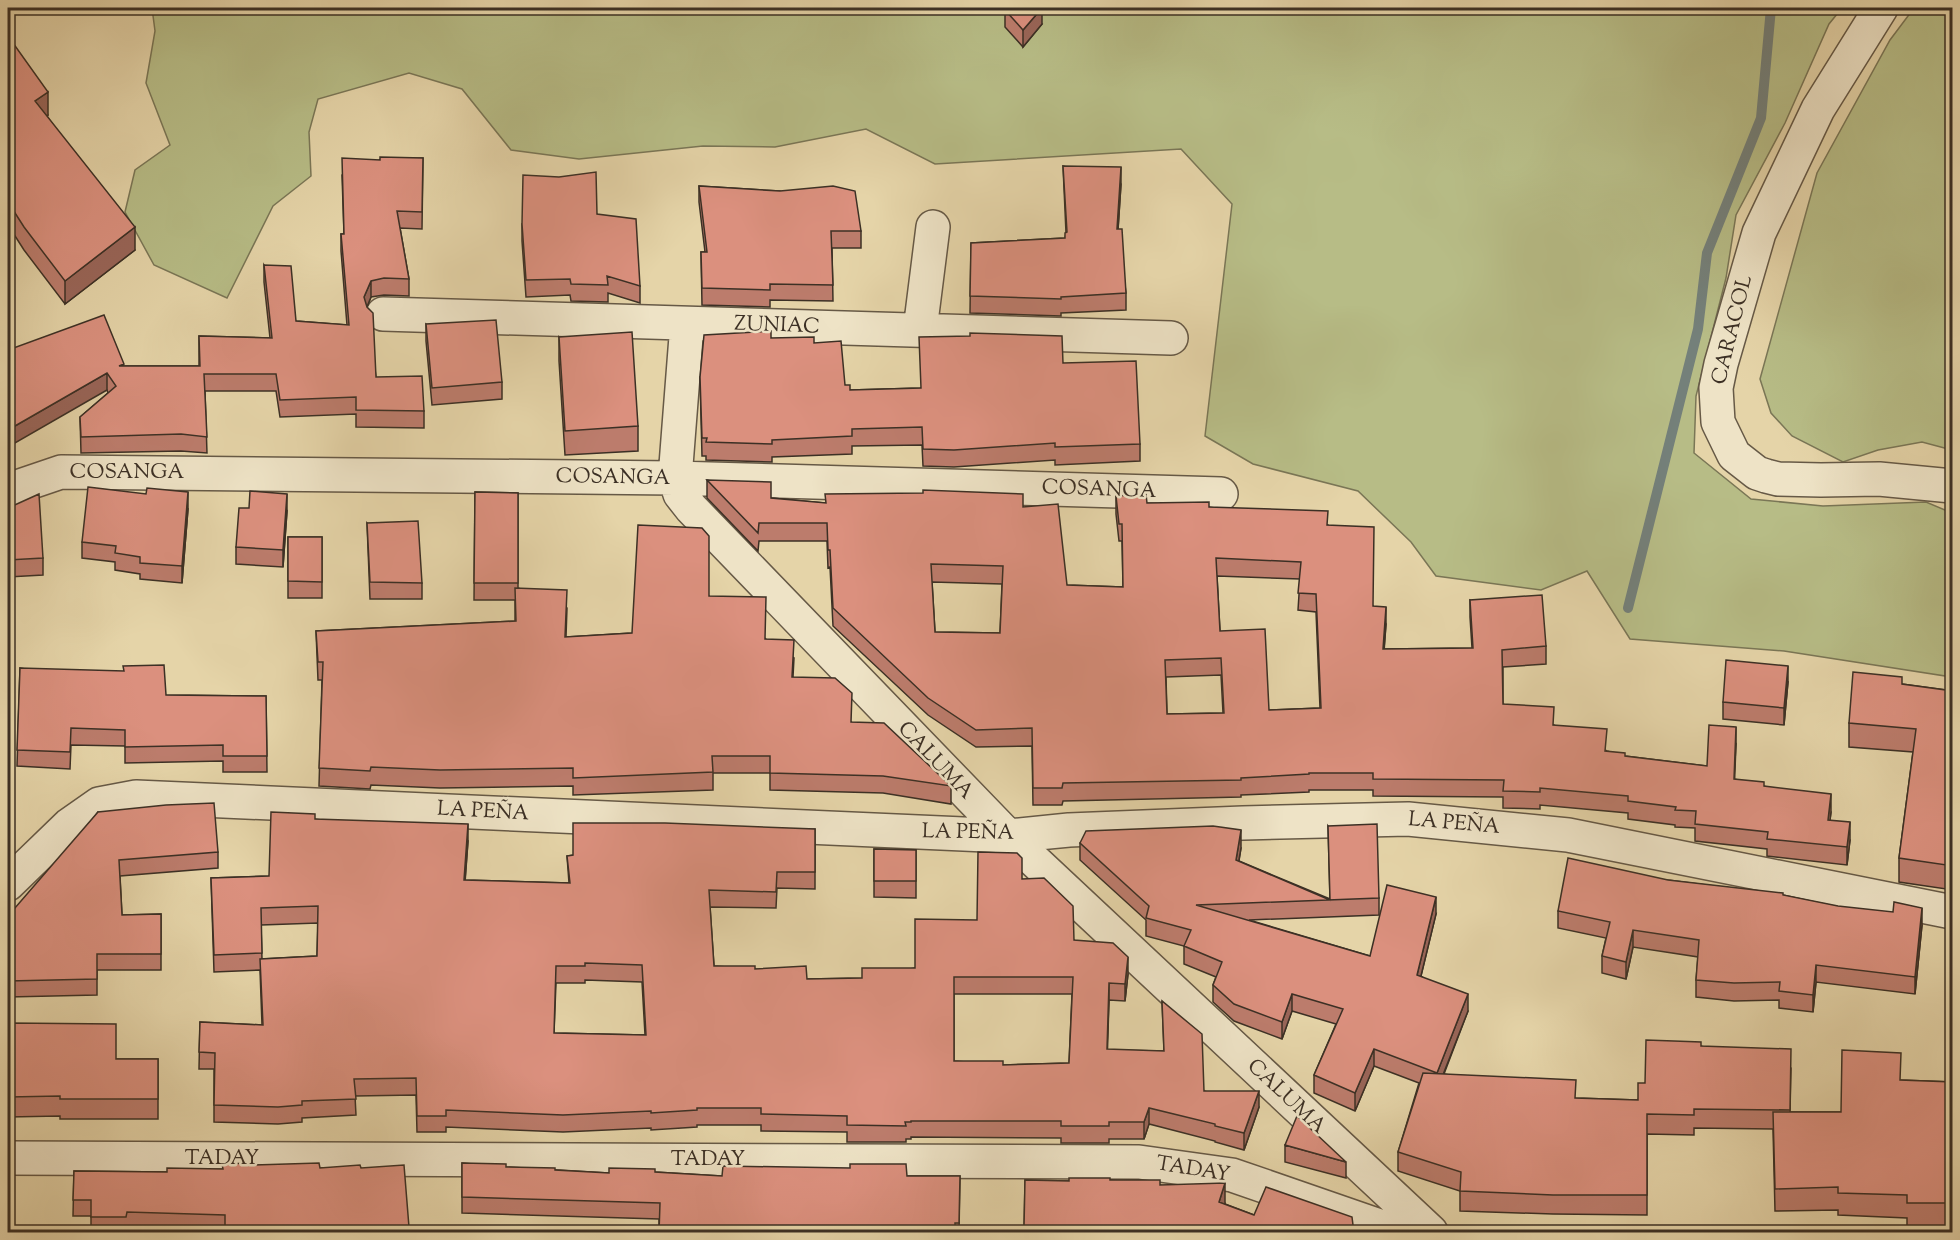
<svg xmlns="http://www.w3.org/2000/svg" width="1960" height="1240" viewBox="0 0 1960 1240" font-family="'Sorts Mill Goudy',serif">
  <rect width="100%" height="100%" fill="#e5d4a8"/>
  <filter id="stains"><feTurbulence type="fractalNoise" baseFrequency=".00333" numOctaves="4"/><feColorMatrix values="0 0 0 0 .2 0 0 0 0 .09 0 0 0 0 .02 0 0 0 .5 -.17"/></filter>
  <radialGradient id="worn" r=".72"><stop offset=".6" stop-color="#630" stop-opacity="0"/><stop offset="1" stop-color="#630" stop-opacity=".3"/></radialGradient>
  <path fill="#b7bc86" stroke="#7a7656" stroke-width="1.5" d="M152 8H1842L1829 24 1785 123 1736 215 1726 278 1696 396 1694 453 1751 499 1823 506 1926 502 1952 513V677L1784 651 1630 639 1587 571 1541 590 1436 576 1411 542 1358 491 1253 464 1205 436 1232 204 1181 149 935 164 866 129 775 147 703 146 579 159 511 150 462 89 409 73 318 99 309 132 311 176 273 206 227 298 154 265 125 212 135 170 170 145 146 83 155 31Z
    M1914 8H1952V450L1922 442 1878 450 1843 462 1792 436 1771 413 1760 379 1817 173 1890 40Z"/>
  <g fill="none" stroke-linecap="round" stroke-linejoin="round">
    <path stroke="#74807a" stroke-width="10" d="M1628 608 1698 329 1707 253 1761 118 1771 8"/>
    <defs>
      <path id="minor" d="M1881 8 1818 109 1759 233 1721 364 1716 388 1718 422 1734 455 1757 473 1766 476 1778 479 1821 480 1879 479 1952 486
        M383 314 1171 338
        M687 324 675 478 680 494 691 508 1008 836 1431 1232
        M920 330 933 227
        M8 490 61 472 675 478 1221 494
        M8 884 69 825 99 804 136 797 1008 836 1069 830 1243 823 1408 819 1568 835 1952 912
        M8 1158 1139 1162 1232 1175 1397 1232"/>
    </defs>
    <use href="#minor" stroke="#665946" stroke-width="36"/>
    <use href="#minor" stroke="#eee3c6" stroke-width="33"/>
  </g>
  <path fill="#bc7c6c" stroke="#3c3025" stroke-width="1.5" fill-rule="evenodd" d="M1005 10 1042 24 1023 47 1005 27Z
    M8 36 48 115 47 116 135 250 65 304 24 250 8 225Z
    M423 158 422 229 400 228 409 279V296L384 295 371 297 367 307 376 377 424 411V428L356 427V414L280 417 276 391H205L207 453 181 451 81 453 80 417 108 393 107 390 8 350 124 366H199V336L270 338 264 282V265L296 321 347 325 341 251V234H344L342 175 380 160Z
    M1063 166 1121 184 1118 229 1126 293V310L1061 313V316L970 313 971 243 1065 238 1066 233Z
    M699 186 780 191 861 231V248H832L833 301 770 300V307L702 305 701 252H705L699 202Z
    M597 214 640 286V303L608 293V302L571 301 570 295 526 297 522 241V224Z
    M426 324 502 382V399L432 405 426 341Z
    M559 337 638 426V451L565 455 559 361Z
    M771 338 845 385 850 390 920 388 1063 363 1140 444V461L1055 465V460L954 467 923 466 922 445 852 446V454L772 457V462L706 460V456H702L700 377Z
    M707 480 771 498 825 503 1023 507 1067 585 1123 587 1122 541H1119L1116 514V496L1147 503 1209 507 1328 525 1373 606 1386 624 1384 649 1472 648 1470 617V600L1546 646V664L1503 667V704L1554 725 1607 751 1625 756 1707 766 1736 744 1734 779 1764 786 1831 812 1830 820 1850 840 1847 865 1767 856V849L1695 841V828L1675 827V825L1628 819V813L1540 805V809L1503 808V797L1373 796V790H1309V792L1241 795V797L1063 801 1062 805H1033L1032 746 976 747 928 715 833 626 830 567 828 568 827 541H759L758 551 707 498ZM1217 576 1300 579 1298 610 1316 612 1320 708 1269 710 1220 631ZM932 582 1002 584 1000 633 935 632ZM1221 675 1223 713 1167 714 1166 677Z
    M475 492 518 493V588L567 608 566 637 632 633 709 596 766 639 794 658 793 677 851 722 951 786V804L883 793 770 790V773H713V790L573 795V786L440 788 371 785 370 789 319 786 322 680H318L316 631 515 621V600H474Z
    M8 508 43 558V575L8 577Z
    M188 509 182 583 140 579V574L115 570V562L82 558V542Z
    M287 511 283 567 236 564V547Z
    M367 523 422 583V599H370Z
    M288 537H322V598H288Z
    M20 668 166 695 266 696 267 772H223V761L125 763V746L71 745 70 769 17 766Z
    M1788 682 1784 725 1723 719V702Z
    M1902 684 1953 691V890L1899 882V858L1913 752 1849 747V723Z
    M98 812 218 852V868L120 876 122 915 161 914V970H97V995L8 997V937Z
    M315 819 468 841 465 880 569 883 567 856 815 829V889L777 888 776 908 710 907 714 966 755 969 807 979 862 978 915 968 977 920 1022 879 1074 940 1128 974 1125 1001 1109 1000 1107 1050 1164 1051 1162 1001 1204 1091 1259 1107 1244 1150 1215 1142V1141L1149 1124 1144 1139H1109V1143H1061V1138L911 1137V1139H906V1142H847V1132L761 1131V1125H697V1127L651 1130V1128L563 1132 446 1127V1132H417L416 1095 355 1096 356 1115 302 1118V1122L278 1124 214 1122V1069H199L200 1022 262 1025 260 970 214 972 211 878 269 876ZM318 923 317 956 262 959 261 925ZM585 980 642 982 645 1035 554 1033 556 983H585ZM954 994H1072L1069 1063 1003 1065 954 1061Z
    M1328 826 1379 898V915L1249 920 1370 956 1436 914 1421 976 1468 1011 1444 1074 1576 1098 1638 1100 1645 1083 1701 1046 1791 1068 1790 1112H1841L1901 1080 1953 1082V1226H1907V1218L1838 1215V1210L1775 1211 1773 1129 1694 1128V1135L1647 1134V1215L1553 1214 1460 1211V1191L1398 1171V1152L1419 1083 1374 1066 1355 1111 1314 1093V1075L1336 1024 1292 1011 1282 1039 1234 1021 1213 1002V985L1216 977 1184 964V946L1146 936V920L1080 860V843L1241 848 1239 861 1330 899Z
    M874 849 916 850V898L874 897Z
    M1668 880 1783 895 1922 925 1915 994 1816 982 1813 1012 1779 1008V1000L1734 1001 1696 997V980L1698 957 1633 947 1626 979 1602 973V956L1606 938 1558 928V911Z
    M8 1023 116 1059H158V1119H60V1116L8 1117Z
    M1285 1145 1346 1162V1178L1285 1162Z
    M462 1163 506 1167 609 1173 655 1172 722 1176H960L959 1233H659V1219L462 1213Z
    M253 1165 320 1168H361L409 1227 456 1233H225V1231L127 1228 126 1233H91V1216H73L74 1171 167 1172 222 1169Z
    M1025 1180 1069 1181 1110 1180 1160 1185 1225 1203V1204L1254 1215 1354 1233H1024Z"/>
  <path fill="#996558" stroke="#3c3025" stroke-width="1.5" d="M1042 8V24L1023 47V30Z
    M48 92V115L35 124V101Z
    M1121 167V184L1117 246V229Z
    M135 227V250L65 304V281Z
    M371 281V297L364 314V297Z
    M107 373V390L8 447V430Z
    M188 492V509L182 583V566Z
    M287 494V511L283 567V550Z
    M1386 607V624L1383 666V649Z
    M1788 666V682L1784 725V708Z
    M1736 727V744L1734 796V779Z
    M1831 794V812L1828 837V820Z
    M1850 822V840L1847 865V847Z
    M468 824V841L464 897V880Z
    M1241 830V848L1236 877V860Z
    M1436 897V914L1417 992V975Z
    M1922 908V925L1915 994V977Z
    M1633 930V947L1626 979V962Z
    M1128 957V974L1125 1001V984Z
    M1816 965V982L1813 1012V995Z
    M1109 983V1000L1107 1066V1049Z
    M1292 994V1011L1282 1039V1022Z
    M1468 994V1011L1437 1090V1073Z
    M1374 1049V1066L1355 1111V1093Z
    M1259 1091V1107L1244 1150V1133Z
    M1149 1108V1124L1144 1139V1122Z
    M1225 1183V1203L1219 1221V1202Z"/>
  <path fill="#db907e" stroke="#3c3025" stroke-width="1.5" fill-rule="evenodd" d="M1007 8H1042L1023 30 1005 10Z
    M8 36 48 92 35 101 135 227 65 281 24 227 8 202Z
    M380 157 423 158 422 212 397 211 409 279 384 278 371 281 364 297 367 307 373 313 376 377 422 376 424 411 356 410V397L280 400 276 374H204L207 437 181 434 81 437 80 417 116 386 107 373 8 430V350L104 315 124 364 119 366H200L199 336 272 338 264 265 291 266 296 321 349 325 341 234H344L342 158 380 160Z
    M1063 166 1121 167 1117 229H1122L1126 293 1061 297V299L970 296 971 243 1065 238V233L1067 232Z
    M596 172 597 214 636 219 640 286 607 276 608 285 571 284 570 279 526 280 522 224 523 175 559 177Z
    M699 186 780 191 833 186 855 191 861 231H831L833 285 770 284V290L702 288 701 252H707Z
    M496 320 502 382 432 388 426 324Z
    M771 331V338L814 337V343L841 341 845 385H850V390L921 388 919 337 970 336V333L1062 336 1063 363 1136 361 1140 444 1055 447V443L954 450 923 449 922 427 852 429V436L772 440V444L706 442 707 438H702L700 377 704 335Z
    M632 332 638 426 565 431 559 337Z
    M707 480 771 482V498L826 503 825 494 923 493V490L1023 494V507L1058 504 1067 585 1123 587 1122 524H1119L1116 496 1146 494 1147 503 1209 502V507L1328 511 1327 525 1374 527 1373 606 1386 607 1383 649 1473 648 1470 600 1542 595 1546 646 1502 650 1503 704 1554 707 1553 725 1607 729 1605 751 1625 753V756L1707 766 1709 725 1736 727 1734 779 1764 782V786L1831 794 1828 820 1850 822 1847 847 1767 839 1768 832 1695 824 1696 811 1675 810 1676 807 1628 801V796L1540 788V792L1503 791 1504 780 1373 779V773H1309V774L1241 778V780L1063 783 1062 788H1033L1032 728 976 730 928 698 833 608 830 550H828L827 523H759L758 533ZM1216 558 1301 562 1298 593 1316 594 1321 708 1269 710 1265 629 1220 631ZM931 564 1003 566 1000 633 935 632ZM1221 658 1224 713 1167 714 1165 660Z
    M88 487 146 494 147 488 188 492 182 566 140 563V557L115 553 116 546 82 542Z
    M250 491 287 494 283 550 236 547 239 508H249Z
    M475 492 518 493V583H474Z
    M39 494 43 558 8 560V508Z
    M418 521 422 583 370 582 367 523Z
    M638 525 702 528 709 536V596L766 597 765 639 794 640 792 677 835 678 852 693 851 722 884 723 951 786 883 776 770 773V756H712L713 772 573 778V768L440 770 371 767 370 771 319 768 323 662H318L316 631 516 621 515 588 567 590 565 637 632 633Z
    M288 537H322V582L288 581Z
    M1726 660 1788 666 1784 708 1723 702Z
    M164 665 166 695 266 696 267 756H223V745L125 747V730L71 728 70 752 17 750 20 668 124 671 123 666Z
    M1853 672 1902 677V684L1953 691V866L1899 858 1916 729 1849 723Z
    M214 803 218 852 119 860 122 915 161 914V954H97V979L8 981V916L98 812 166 805Z
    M271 812 315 814V819L468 824 464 880 570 883 567 856 573 855V823H665L815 829V872H777L776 892 709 890 714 966H755V969L806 966 807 979 862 978V968H915V919L977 920 978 852 1017 853 1022 858V879L1044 878 1073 906 1074 940 1113 943 1128 957 1125 984 1109 983 1107 1049 1164 1051 1162 1001 1202 1034 1204 1091H1259L1244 1133 1215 1126V1124L1149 1108 1144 1122H1109V1126H1061V1121H911V1122H905L906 1126 847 1125V1116L761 1114V1108H697V1110L651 1113V1111L563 1115 446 1110V1116H417L416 1078 354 1079 356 1099 302 1101V1105L278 1107 214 1105 215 1053 199 1052 200 1022 263 1025 260 959 317 956 318 906 261 908 262 953 214 955 211 878 269 876ZM585 963 642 965 646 1035 554 1033 556 966H585ZM954 977H1073L1069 1063 1003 1065V1061H954Z
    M1377 824 1379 898 1196 905 1370 956 1387 885 1436 897 1417 975 1468 994 1437 1073 1374 1049 1355 1093 1314 1075 1343 1009 1292 994 1282 1022 1234 1004 1213 985 1222 962 1184 946 1191 930 1146 918 1149 906 1080 843 1086 831 1213 826 1241 830 1236 860 1330 900 1328 826Z
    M874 849 916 850V881H874Z
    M1568 858 1668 880 1783 893V895L1838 906 1893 912 1894 902 1922 908 1915 977 1816 965 1813 995 1779 991 1780 982 1734 983 1696 980 1699 940 1633 930 1626 962 1602 956 1610 922 1558 911Z
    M8 1023 116 1024V1059H158V1099H60V1096L8 1097Z
    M1646 1040 1701 1042V1046L1791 1049 1790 1110 1694 1109V1115L1647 1114V1195H1553L1460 1191 1461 1172 1398 1152 1423 1073 1576 1080 1575 1098 1638 1100V1083H1645Z
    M1842 1050 1901 1053 1900 1080 1953 1082V1203H1907V1195L1838 1193V1187L1775 1189 1773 1112H1841Z
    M1297 1116 1346 1162 1285 1145Z
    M253 1163V1165L319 1163 320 1168 360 1165 361 1168 404 1165 409 1227 456 1230V1233H225V1215L127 1212 126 1217H91V1200H73L74 1171 167 1172V1168L223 1169 222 1164Z
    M462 1163 506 1164V1167L555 1168V1170L609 1173V1168L655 1169V1172L722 1176 723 1166 850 1168V1164H906L907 1176H960L959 1223H955V1233H659L660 1203 462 1197Z
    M1069 1178H1110V1180H1160V1185L1225 1183 1219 1202 1254 1215 1266 1187 1352 1217 1354 1233H1282V1230L1024 1227 1025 1180 1069 1181Z"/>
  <g text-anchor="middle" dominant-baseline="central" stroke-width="5" stroke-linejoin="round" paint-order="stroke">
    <g font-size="21" fill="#3c3025" stroke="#eee3c6">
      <text transform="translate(777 326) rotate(2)">ZUNIAC</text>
      <text transform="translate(1733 330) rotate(-76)">CARACOL</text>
      <text x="127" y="473">COSANGA</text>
      <text transform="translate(613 478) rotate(1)">COSANGA</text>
      <text transform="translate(1099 490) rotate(2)">COSANGA</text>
      <text transform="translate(935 761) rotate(46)">CALUMA</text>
      <text transform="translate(483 812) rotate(3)">LA PEÑA</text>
      <text transform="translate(1454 824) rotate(5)">LA PEÑA</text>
      <text transform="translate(968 833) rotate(1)">LA PEÑA</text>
      <text transform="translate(1286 1097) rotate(43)">CALUMA</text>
      <text x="222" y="1159">TADAY</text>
      <text x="708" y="1160">TADAY</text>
      <text transform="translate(1193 1170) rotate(9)">TADAY</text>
    </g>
  </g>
  <rect width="1960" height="1240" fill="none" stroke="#e5d4a8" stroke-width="30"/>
  <rect x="9" y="9" width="1942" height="1222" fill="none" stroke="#3c3025" stroke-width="3"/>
  <rect x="15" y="15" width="1930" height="1210" fill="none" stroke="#3c3025" stroke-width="1.5"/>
  <rect width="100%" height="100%" filter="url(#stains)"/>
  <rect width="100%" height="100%" fill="url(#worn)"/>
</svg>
